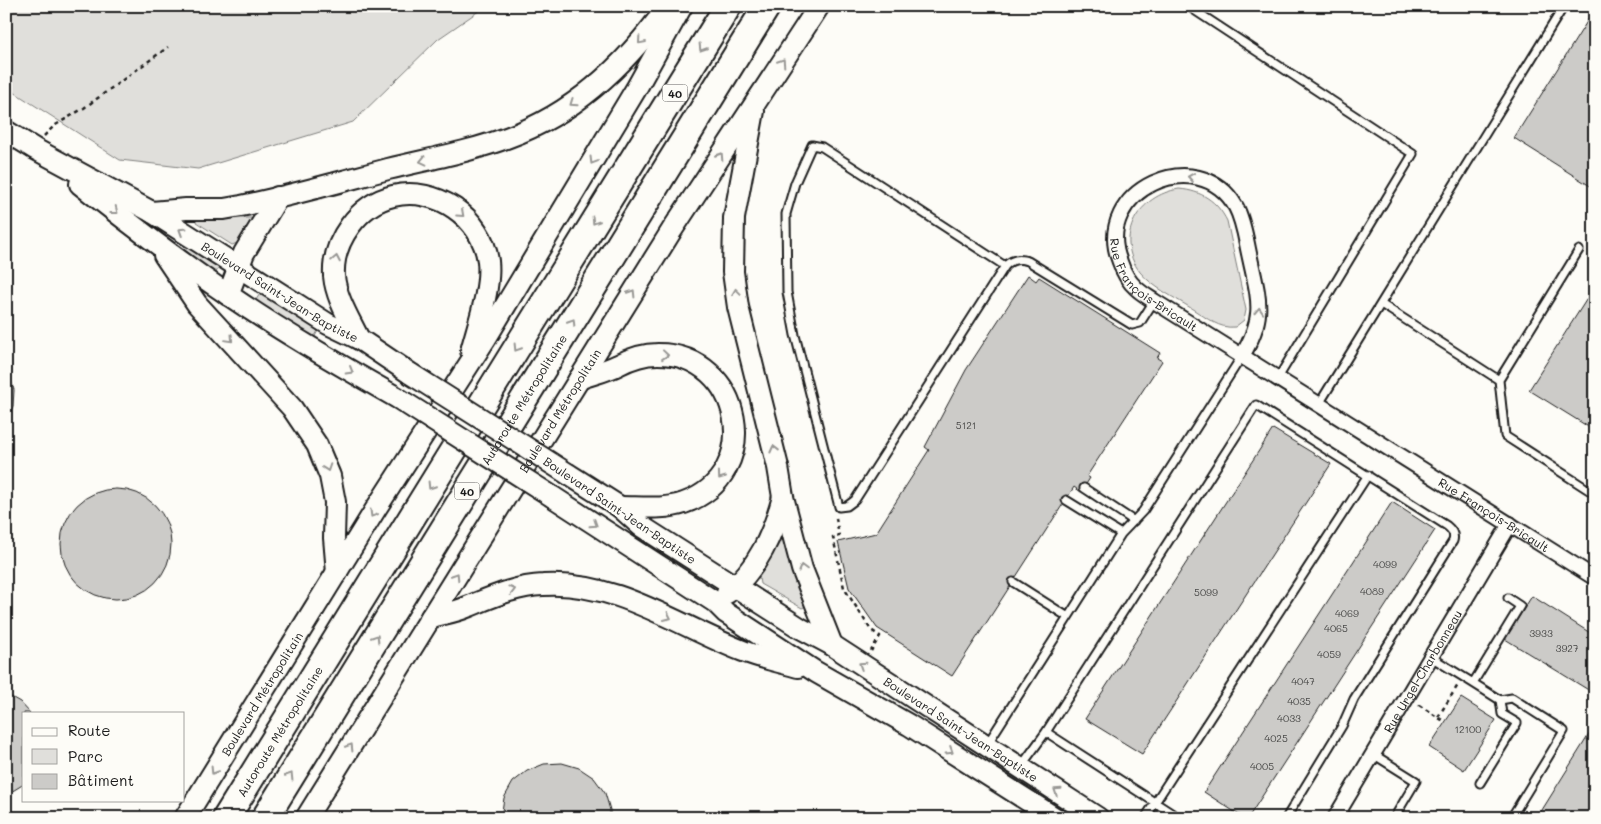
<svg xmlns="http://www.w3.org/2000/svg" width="1601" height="824" viewBox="0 0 1601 824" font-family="Mali,sans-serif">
  <rect width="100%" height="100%" fill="#fdfcf7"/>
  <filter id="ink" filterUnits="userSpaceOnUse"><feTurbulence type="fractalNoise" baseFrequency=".02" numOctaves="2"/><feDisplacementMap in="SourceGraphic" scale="10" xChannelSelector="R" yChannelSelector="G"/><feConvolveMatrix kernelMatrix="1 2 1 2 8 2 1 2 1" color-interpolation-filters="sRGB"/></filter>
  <g filter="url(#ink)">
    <path fill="#e0dfdb" stroke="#7e7e7c" d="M6 6H486L438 39 353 122 198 169 120 160 6 87Z
      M1179 189C1202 191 1217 201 1227 221L1246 310 1244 320 1235 327C1219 329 1207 318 1194 310 1176 298 1153 288 1140 272 1113 237 1139 195 1179 189Z
      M242 218H251L254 222 240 244 237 243 232 245 196 222 197 219Z
      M157 226 220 266 215 274 155 229Z
      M261 292 319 329 314 338 260 304 256 300Z
      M781 538H785L797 584 806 606 802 608 760 584 759 578 757 576Z"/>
    <path fill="#cccbc8" stroke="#1c1c1c" d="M1593 12 1595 14V189L1514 138Z
      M1028 275 1036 281 1039 277 1160 353 1157 358 1162 361 1087 476 1090 478 1081 492 1074 487 952 676 877 628 849 588 838 542 876 533 929 450 925 447 966 370Z
      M1595 286V431L1529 390Z
      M6 369 9 373 14 390 13 406 6 422Z
      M1273 429 1331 464 1142 754 1085 719Z
      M61 544a55 55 0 1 1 110 0a55 55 0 1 1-110 0Z
      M1392 502 1435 530 1248 818H1244L1204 792Z
      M1532 596 1595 636V694L1505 639Z
      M6 694 20 702 30 713H24V784L6 795Z
      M1461 698 1496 720 1464 770 1429 747Z
      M1595 725V818H1537Z
      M562 763 579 768 594 778 605 793 610 810V818H501L504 798 513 782 527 771 544 764Z"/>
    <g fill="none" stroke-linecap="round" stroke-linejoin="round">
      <defs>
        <path id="service" d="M1188 6 1413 154 1278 378
          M1005 266 822 147 812 145 795 183 786 214 787 292 795 335 839 507 847 506 855 500 1005 266C1012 259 1019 258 1028 261L1132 325 1140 323 1154 301
          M1381 304 1499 380 1579 250
          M1499 380 1505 436 1595 494
          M1319 404 1564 6
          M1084 488 1134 521
          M1066 500 1121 534
          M1013 582 1068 617
          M1431 657 1473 683 1520 606 1508 598
          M1473 683 1500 700 1502 714 1517 723 1480 783
          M1500 700 1512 698 1564 731 1511 818
          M1046 732 1256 405 1447 526C1452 530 1455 534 1453 541L1354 699 1342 726 1286 818
          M988 743 1121 534 1143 511 1242 356
          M1373 754 1416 781 1394 818
          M1022 765 1046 732 1179 818
          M1145 818 1368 475"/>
        <g id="minor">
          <path id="s1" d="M1242 356C1266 316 1259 300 1250 258 1246 241 1244 222 1236 207 1199 141 1091 191 1120 262 1123 271 1128 281 1136 288 1141 293 1148 297 1154 301L1595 578"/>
          <path id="s2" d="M1335 818 1510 524"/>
        </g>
        <g id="secondary">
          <path d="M754 111 734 218 733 272 738 307 778 467 783 497 802 569 832 645"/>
          <path id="s3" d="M6 131 35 149 152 212 328 324 359 339 411 374"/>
          <path d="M80 184C129 223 178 261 230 296 284 333 340 365 396 397"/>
          <path d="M152 212 186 209H224L241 206C290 196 339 182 388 169 428 159 470 152 509 137 575 113 628 62 668 6"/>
          <path d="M164 255 197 304 292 408 317 445 330 476 335 502 334 538 337 573"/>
          <path d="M228 295 244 253 278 197"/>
          <path d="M359 339C350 320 336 298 334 276 332 241 359 204 393 196 436 186 482 217 488 261 491 289 478 324 471 351"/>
          <path d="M579 379C592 374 606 371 618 365 631 358 643 354 658 354 743 354 766 474 684 503 664 510 641 507 620 507"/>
          <path id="s4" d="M568 474 620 507 641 526 800 628 832 645 1098 818"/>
          <path d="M553 497 715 602 726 613 816 672 909 725 1055 818"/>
          <path d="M727 593C758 569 773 534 783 497"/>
          <path d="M431 617C443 614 456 612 467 607 492 597 516 586 543 585 616 580 678 626 743 651 761 658 780 662 798 667"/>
          <path id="s5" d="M185 818 377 507 486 338 636 89 682 6"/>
          <path id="s6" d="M306 818 672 230 819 6"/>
        </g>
        <g id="motorway">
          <path id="s7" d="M226 818 728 6"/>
          <path id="s8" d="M265 818 767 6"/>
        </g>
      </defs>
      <use href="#service" stroke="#1c1c1c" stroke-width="11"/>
      <use href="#minor" stroke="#1c1c1c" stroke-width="18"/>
      <use href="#secondary" stroke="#1c1c1c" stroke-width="24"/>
      <use href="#motorway" stroke="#1c1c1c" stroke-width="30"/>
      <path stroke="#1c1c1c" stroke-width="2.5" stroke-dasharray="4 4" stroke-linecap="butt" d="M44 136 54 126 84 108 168 47
        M836 518 839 536 833 537 844 588 871 630 880 636 871 651
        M1419 705 1445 722
        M1438 717 1458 685"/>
      <use href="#service" stroke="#fdfcf7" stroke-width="7"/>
      <use href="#minor" stroke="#fdfcf7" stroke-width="14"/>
      <use href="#secondary" stroke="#fdfcf7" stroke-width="20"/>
      <use href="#motorway" stroke="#fdfcf7" stroke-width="26"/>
      <defs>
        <path id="secondary-bridge" d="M411 374 568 474
          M396 397 553 497"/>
      </defs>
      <use href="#secondary-bridge" stroke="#1c1c1c" stroke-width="24" stroke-linecap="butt"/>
      <use href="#secondary-bridge" stroke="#fdfcf7" stroke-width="20"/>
    </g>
    <defs><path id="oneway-chevron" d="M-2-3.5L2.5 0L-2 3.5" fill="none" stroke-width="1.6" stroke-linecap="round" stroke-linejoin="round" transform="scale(1.25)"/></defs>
    <g stroke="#989794">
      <use href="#oneway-chevron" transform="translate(641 41) rotate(131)"/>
      <use href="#oneway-chevron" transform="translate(702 48) rotate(122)"/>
      <use href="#oneway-chevron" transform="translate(782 62) rotate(-57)"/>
      <use href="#oneway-chevron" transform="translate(573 103) rotate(145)"/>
      <use href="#oneway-chevron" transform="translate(720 156) rotate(-57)"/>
      <use href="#oneway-chevron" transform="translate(423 161) rotate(167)"/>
      <use href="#oneway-chevron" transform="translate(593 161) rotate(121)"/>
      <use href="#oneway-chevron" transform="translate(1191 177) rotate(-172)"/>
      <use href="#oneway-chevron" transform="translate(115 211) rotate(38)"/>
      <use href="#oneway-chevron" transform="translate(461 214) rotate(42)"/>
      <use href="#oneway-chevron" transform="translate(595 221) rotate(122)"/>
      <use href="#oneway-chevron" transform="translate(182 231) rotate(-148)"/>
      <use href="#oneway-chevron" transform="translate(336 259) rotate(-79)"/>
      <use href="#oneway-chevron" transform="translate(736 292) rotate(-98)"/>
      <use href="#oneway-chevron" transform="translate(632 293) rotate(-58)"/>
      <use href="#oneway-chevron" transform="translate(1259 311) rotate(-87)"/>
      <use href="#oneway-chevron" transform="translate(572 322) rotate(-58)"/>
      <use href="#oneway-chevron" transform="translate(230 339) rotate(47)"/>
      <use href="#oneway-chevron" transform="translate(517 348) rotate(122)"/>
      <use href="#oneway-chevron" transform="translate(665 355) rotate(6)"/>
      <use href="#oneway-chevron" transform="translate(350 371) rotate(30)"/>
      <use href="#oneway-chevron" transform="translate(774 449) rotate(-104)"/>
      <use href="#oneway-chevron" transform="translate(327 468) rotate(71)"/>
      <use href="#oneway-chevron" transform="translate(721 476) rotate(126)"/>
      <use href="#oneway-chevron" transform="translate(431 486) rotate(122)"/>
      <use href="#oneway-chevron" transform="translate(373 514) rotate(121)"/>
      <use href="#oneway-chevron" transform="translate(594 524) rotate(33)"/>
      <use href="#oneway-chevron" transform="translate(802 568) rotate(-105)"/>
      <use href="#oneway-chevron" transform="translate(456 576) rotate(-58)"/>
      <use href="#oneway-chevron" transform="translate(512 590) rotate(-15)"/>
      <use href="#oneway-chevron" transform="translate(668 617) rotate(25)"/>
      <use href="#oneway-chevron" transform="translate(376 638) rotate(-58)"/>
      <use href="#oneway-chevron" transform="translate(862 665) rotate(-147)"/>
      <use href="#oneway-chevron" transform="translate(350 747) rotate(-58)"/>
      <use href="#oneway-chevron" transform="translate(950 751) rotate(32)"/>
      <use href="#oneway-chevron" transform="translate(214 771) rotate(122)"/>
      <use href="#oneway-chevron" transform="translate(290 776) rotate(-58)"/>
      <use href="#oneway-chevron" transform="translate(1057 791) rotate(-147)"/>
    </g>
  </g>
  <g text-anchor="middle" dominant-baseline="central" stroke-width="5" stroke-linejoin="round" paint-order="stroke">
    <g font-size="10" fill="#484847">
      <text x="966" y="425">5121</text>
      <text x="1385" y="564">4099</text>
      <text x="1372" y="591">4089</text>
      <text x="1206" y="592">5099</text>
      <text x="1347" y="613">4069</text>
      <text x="1336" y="628">4065</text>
      <text x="1541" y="633">3933</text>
      <text x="1567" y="648">3927</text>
      <text x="1329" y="654">4059</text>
      <text x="1303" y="681">4047</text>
      <text x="1299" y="701">4035</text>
      <text x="1289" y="718">4033</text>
      <text x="1468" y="729">12100</text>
      <text x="1276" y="738">4025</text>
      <text x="1262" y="766">4005</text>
    </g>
    <g fill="#fdfcf7" stroke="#605f5e" stroke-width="1">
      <rect x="662.5" y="84.5" width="25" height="17" rx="4"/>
      <rect x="454.5" y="482.5" width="25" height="17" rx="4"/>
    </g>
    <g font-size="11" font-weight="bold" fill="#1c1c1c">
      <text x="675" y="93">40</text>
      <text x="467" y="491">40</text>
    </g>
    <g font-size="12" fill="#1c1c1c" stroke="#fdfcf7">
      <text stroke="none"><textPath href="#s1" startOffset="385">Rue François-Bricault</textPath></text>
      <text stroke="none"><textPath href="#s3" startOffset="318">Boulevard Saint-Jean-Baptiste</textPath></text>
      <text stroke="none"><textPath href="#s8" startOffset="492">Autoroute Métropolitaine</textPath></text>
      <text stroke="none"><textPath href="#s6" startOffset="480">Boulevard Métropolitain</textPath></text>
      <text transform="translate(620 510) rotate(34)">Boulevard Saint-Jean-Baptiste</text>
      <text stroke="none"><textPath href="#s1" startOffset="800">Rue François-Bricault</textPath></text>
      <text stroke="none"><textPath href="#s2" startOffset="171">Rue Urgel-Charbonneau</textPath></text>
      <text stroke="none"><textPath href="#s5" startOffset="146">Boulevard Métropolitain</textPath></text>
      <text stroke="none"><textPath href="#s4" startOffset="469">Boulevard Saint-Jean-Baptiste</textPath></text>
      <text stroke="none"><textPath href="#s7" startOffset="102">Autoroute Métropolitaine</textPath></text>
    </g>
  </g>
  <rect width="1601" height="824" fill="none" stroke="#fdfcf7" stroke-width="25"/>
  <rect x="12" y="12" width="1576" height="799" fill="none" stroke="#1c1c1c" stroke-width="2" filter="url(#ink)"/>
  <rect x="22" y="712" width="162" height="90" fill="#fdfcf7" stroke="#a3a29f"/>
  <rect x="32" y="728" width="25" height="8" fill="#fdfcf7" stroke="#a3a29f"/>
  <text x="68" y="736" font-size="15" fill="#1c1c1c">Route</text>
  <rect x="32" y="749" width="25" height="15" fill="#e0dfdb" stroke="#a3a29f"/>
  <text x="68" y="762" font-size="15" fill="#1c1c1c">Parc</text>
  <rect x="32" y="774" width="25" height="15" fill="#cccbc8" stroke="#a3a29f"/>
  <text x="68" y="786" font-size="15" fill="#1c1c1c">Bâtiment</text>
</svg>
